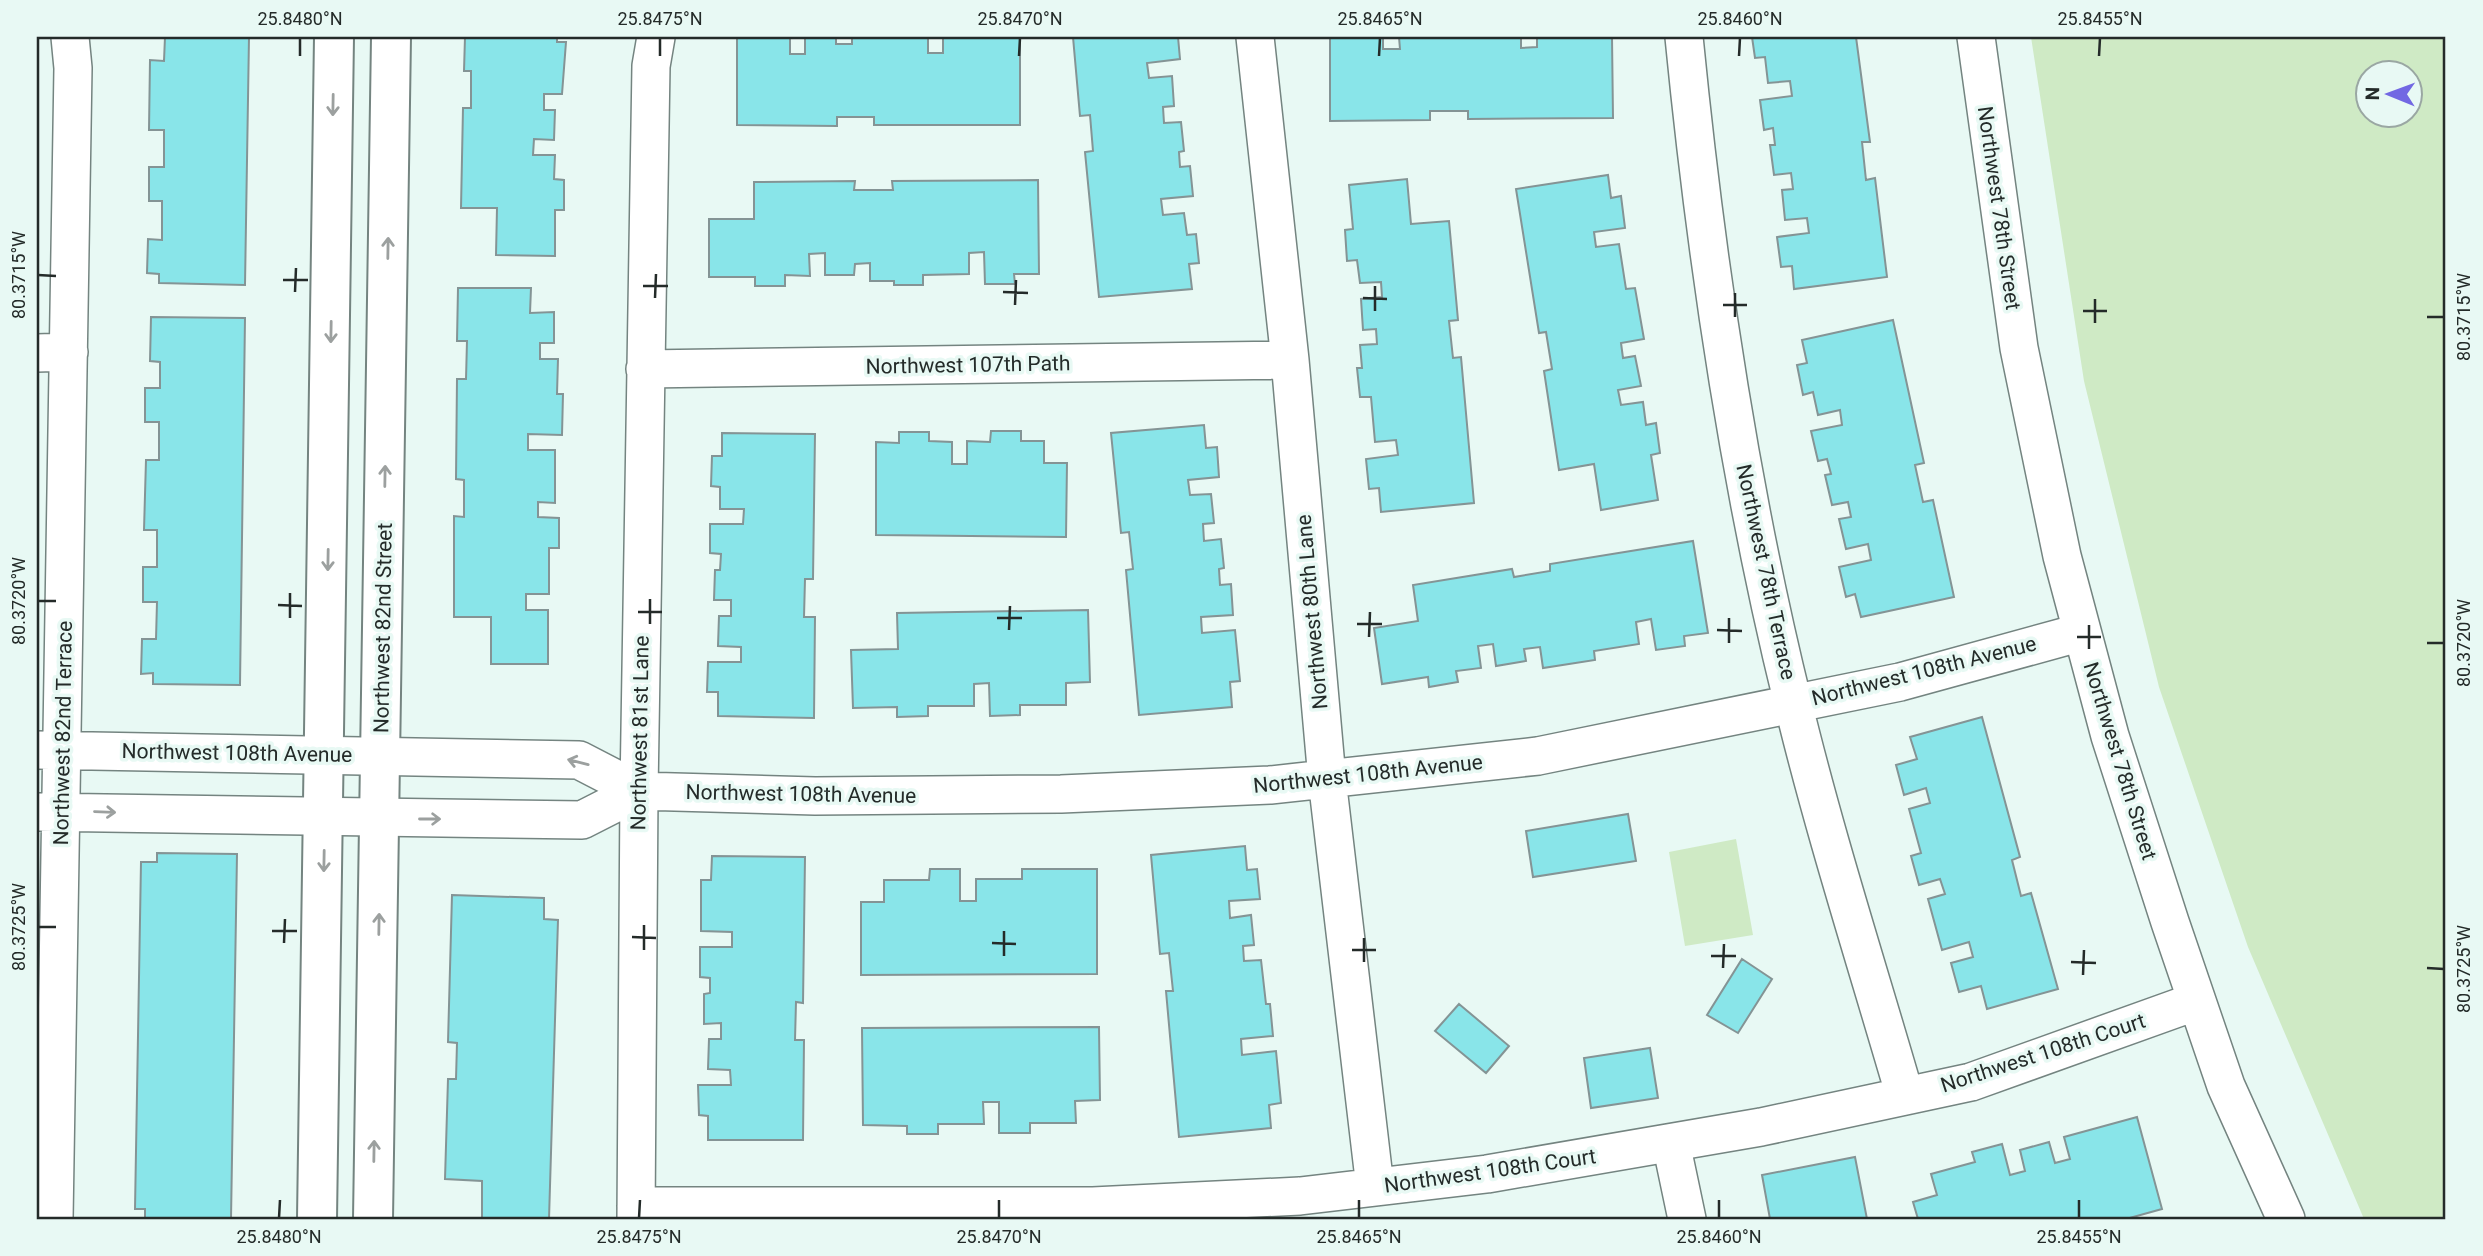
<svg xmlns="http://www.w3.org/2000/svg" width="2483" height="1256" viewBox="0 0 2483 1256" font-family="Roboto,sans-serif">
  <rect width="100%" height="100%" fill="#e8f9f4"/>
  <path fill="#cfeac5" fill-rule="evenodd" d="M2031 37H2446V1219H2364L2248 947 2159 687 2084 381ZM2368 74H2410V116H2368Z
    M1736 839 1753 935 1685 946 1669 852Z"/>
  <path fill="#89e5e9" stroke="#849495" stroke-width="2" d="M165 37H249L245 285 159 283V274L147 273 148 239 162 240V201H149V167H164V130H149L150 60 164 61Z
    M465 37H557V42H566L562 94H544V110H555L554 140 534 139 533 155H555L554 179 564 180V210H555V256L496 255 497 208H461L463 108H471V71H464Z
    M737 37H790V54H805V37H836V44H852V37H928V53H943V37H1020V125H874V117H837V126L737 125Z
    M1073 37H1178L1180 59 1147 63 1149 78 1172 76 1174 106 1163 107 1164 123 1181 122 1184 151 1179 152 1180 167 1190 166 1193 196 1161 199 1163 215 1184 213 1187 235 1196 234 1199 263 1189 264 1192 289 1099 297 1085 152 1093 151 1090 115 1080 116Z
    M1330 37H1383V49H1400L1399 37H1521V48L1537 47V37H1612L1613 118 1468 119V111H1430V120L1330 121Z
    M1752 37H1856L1870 142H1862L1866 180 1875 178 1887 277 1794 289 1792 266 1781 267 1777 237 1809 233 1807 218 1785 220 1782 190 1793 189 1791 173 1774 175 1770 145H1775L1773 128 1764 130 1760 100 1792 96 1790 81 1768 83 1765 57 1755 58Z
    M1608 175 1611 198 1621 196 1625 228 1594 232 1596 247 1619 244 1626 289 1635 288 1644 339 1621 343 1623 358 1635 356 1641 386 1618 390 1621 405 1643 402 1646 425 1656 423 1660 453 1651 455 1658 500 1601 510 1594 464 1559 470 1544 371 1552 369 1546 332 1539 333 1516 189Z
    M1407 179 1411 224 1449 221 1458 320 1449 321 1453 358 1461 357 1474 503 1381 512 1379 488 1369 489 1366 459 1398 455 1396 440 1375 442 1371 397H1360L1357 368H1362L1360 345 1377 344 1376 329 1363 330 1361 299 1382 297 1381 282 1360 283 1357 260 1347 261 1345 230 1353 229 1349 185Z
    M1038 180 1039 274H1014L1015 284H985L984 252 969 253V274L923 275V285H894V281H870V263L855 264 854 275H825V253L809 254 810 276 785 275V286H755V277H709V219H754V182L855 181 854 190H893L892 181Z
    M458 288H531L530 313 554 312V343H540V359H558L557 394H563L562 435 528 434V450H555V503L538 502V517L559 518V548H549V594H526V610H548V664H491V617H454V516L464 517V480L456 479 457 379H466L467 341H457Z
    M151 317 245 318 240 685 153 684V673L141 674 142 639H156L157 602H143V567H157V530H144L146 460H159V422H145V388H160V362L150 361Z
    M1893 320 1924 463 1915 465 1923 502 1933 500 1954 597 1861 617 1855 594 1846 597 1839 567 1871 560 1868 544 1846 549 1839 519 1851 517 1848 502 1832 505 1825 475 1831 474 1827 459 1818 461 1811 431 1842 425 1840 410 1818 415 1813 392 1803 395 1797 365 1807 363 1802 340Z
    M1204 425 1206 448 1217 447 1219 477 1188 480 1190 495 1211 494 1214 523 1203 524 1204 541 1221 539 1224 568 1219 569 1220 585 1231 584 1233 615 1201 617 1202 633 1235 630 1240 681 1230 682 1232 707 1139 715 1126 570 1133 569 1129 532 1121 533 1111 433Z
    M991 431H1021V441H1044V463H1067L1066 537 876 535V442L899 443V432H929V441L952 442V464H967V441L990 442Z
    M722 433 815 434 813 579H805L804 617H815L814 718 718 716V692H707L708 662H741V647L718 646 719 616H731V600H714L715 570H720L721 554 710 553V524H743L744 509H720V487L711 486 712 456H722Z
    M1693 541 1708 633 1684 636 1685 646 1656 650 1651 619 1636 622 1639 644 1594 651 1595 660 1543 668 1540 647 1524 649 1526 661 1496 666 1493 644 1478 646 1481 668 1456 671 1458 682 1429 687 1428 677 1382 684 1374 628 1418 621 1413 585 1512 569 1514 577 1550 571V564Z
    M1088 610 1090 682 1066 683V705H1020V715L990 716 989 683 974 684V706H928V716L897 717V707L853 708 851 650 898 649 897 613Z
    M1982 717 2020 857 2012 860 2021 896 2031 893 2058 989 1987 1009 1981 986 1959 992 1951 963 1973 957 1969 942 1942 950 1928 899 1945 894 1940 879 1919 885 1911 856 1921 853 1909 809 1930 803 1926 788 1904 795 1896 765 1917 759 1910 737Z
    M1628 814 1636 861 1533 877 1526 831Z
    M1245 846 1247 870 1257 869 1260 899 1229 901 1230 918 1251 915 1254 945 1243 946 1244 961 1261 960 1266 1004H1270L1273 1036 1241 1039 1242 1055 1276 1051 1281 1103 1269 1105 1271 1128 1179 1137 1166 991H1173L1169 953 1160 954 1151 855Z
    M157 853 237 854 231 1219H145V1209H135L141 862H157Z
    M712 856 805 857 803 1003 796 1002 795 1040H804L803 1140H708V1116L699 1115 698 1085H731L730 1070 708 1069 709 1039H721V1023L704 1024V994L710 993V978L700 977V947H732V932L701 931V880H711Z
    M930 869H960V901H976V879H1022V869H1097V974L861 975V902H884V880H929Z
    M452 895 544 898V919L558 920 549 1219H482V1181L445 1179 448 1079H456L457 1043 448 1042Z
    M1742 959 1772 979 1738 1033 1707 1015Z
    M1459 1004 1509 1046 1486 1073 1435 1031Z
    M1099 1027 1100 1100 1075 1101 1076 1123H1030V1133H999V1102H983L984 1124H938V1134H907V1126L863 1125 862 1028Z
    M1650 1048 1658 1098 1591 1108 1584 1058Z
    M2137 1117 2162 1209 2126 1219H1918L1913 1202 1937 1195 1931 1174 1975 1162 1972 1152 2002 1144 2010 1175 2025 1171 2020 1150 2049 1142 2055 1163 2070 1159 2064 1137Z
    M1855 1157 1867 1219H1770L1762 1175Z"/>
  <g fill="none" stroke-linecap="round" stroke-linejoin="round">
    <defs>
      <path id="street" d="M1255 37 1290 360 1327 779 1375 1187
        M1684 37C1706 260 1739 485 1793 703 1825 835 1867 965 1905 1096
        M1976 37 2019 348 2062 556 2110 736 2170 922 2226 1086 2286 1219
        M37 353 69 352
        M645 369 1290 360
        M37 750 579 760 639 791 815 796 1061 794 1270 785 1538 756 1900 682 2082 632
        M38 812 582 820 639 791
        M1671 1143 1687 1219
        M636 1206H1093L1300 1196 1487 1174 1761 1127 1971 1082 2197 1001
        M54 1219 73 68 70 37
        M636 1219 639 791 651 66 656 37"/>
      <path id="secondary" d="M317 1219 334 37
        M373 1219 391 37"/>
    </defs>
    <use href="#street" stroke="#748480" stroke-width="40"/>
    <use href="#secondary" stroke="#748480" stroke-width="42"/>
    <use href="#street" stroke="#fff" stroke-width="37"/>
    <use href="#secondary" stroke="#fff" stroke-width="38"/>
  </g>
  <defs><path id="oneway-shaft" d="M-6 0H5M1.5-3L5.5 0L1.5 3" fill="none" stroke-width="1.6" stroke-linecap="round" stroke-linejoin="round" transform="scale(1.75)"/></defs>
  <g stroke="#9ca09f">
    <use href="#oneway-shaft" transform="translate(333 105) rotate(91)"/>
    <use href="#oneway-shaft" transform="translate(388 248) rotate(-89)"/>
    <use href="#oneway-shaft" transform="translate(331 332) rotate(91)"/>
    <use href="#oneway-shaft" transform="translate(385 476) rotate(-89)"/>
    <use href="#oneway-shaft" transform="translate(328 560) rotate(91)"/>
    <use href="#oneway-shaft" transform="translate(578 762) rotate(-166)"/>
    <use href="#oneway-shaft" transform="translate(105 812) rotate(2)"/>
    <use href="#oneway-shaft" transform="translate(430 819)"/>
    <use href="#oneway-shaft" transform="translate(324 861) rotate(91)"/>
    <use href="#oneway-shaft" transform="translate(379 924) rotate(-89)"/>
    <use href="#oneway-shaft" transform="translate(374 1151) rotate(-89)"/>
  </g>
  <path fill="none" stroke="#242b29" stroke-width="2.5" d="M300 56V38M660 56V38M1019 56 1020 38M1379 56 1380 38M1739 56 1740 38M2099 56 2100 38M38 275 56 276M283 280H308M643 286H668M295 292 296 268M1003 292 1028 293M655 298 656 274M1363 298 1387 299M1015 305 1016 280M1723 305H1747M1375 311V286M2083 311H2107M1735 317V293M2427 317H2444M2095 323V299M38 601H56M278 605 302 606M638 612H662M290 618V593M997 618H1022M650 624V599M1357 624H1382M1009 630 1010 606M1717 630 1742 631M1369 637 1370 612M2077 637H2101M1729 643V618M2427 643H2444M2089 649V625M38 927H56M272 931H297M632 937 656 938M284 943 285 919M992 943 1016 944M644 950V925M1352 950H1376M1004 956V931M1711 956H1736M1364 962V938M2071 962 2096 963M1723 968 1724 944M2427 968 2444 969M2083 975 2084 950M279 1218 280 1200M639 1218 640 1200M999 1218V1200M1359 1218V1200M1719 1218V1200M2079 1218V1200"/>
  <g text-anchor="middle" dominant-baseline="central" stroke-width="7" stroke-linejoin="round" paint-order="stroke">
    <g font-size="21" fill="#242b29" stroke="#e8f9f4">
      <text transform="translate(1999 208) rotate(82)">Northwest 78th Street</text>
      <text transform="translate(968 365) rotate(-1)">Northwest 107th Path</text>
      <text transform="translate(1766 572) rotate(78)">Northwest 78th Terrace</text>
      <text transform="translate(1312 612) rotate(-95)">Northwest 80th Lane</text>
      <text transform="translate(383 628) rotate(-89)">Northwest 82nd Street</text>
      <text transform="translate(1924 671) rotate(-14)">Northwest 108th Avenue</text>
      <text transform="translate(63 733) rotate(-89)">Northwest 82nd Terrace</text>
      <text transform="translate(640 733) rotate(-89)">Northwest 81st Lane</text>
      <text transform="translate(237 753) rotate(1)">Northwest 108th Avenue</text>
      <text transform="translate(2120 761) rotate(73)">Northwest 78th Street</text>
      <text transform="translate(1368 774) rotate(-6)">Northwest 108th Avenue</text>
      <text transform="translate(801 794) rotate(1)">Northwest 108th Avenue</text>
      <text transform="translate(2043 1053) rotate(-18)">Northwest 108th Court</text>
      <text transform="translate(1490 1171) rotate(-8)">Northwest 108th Court</text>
    </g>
  </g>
  <rect width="2483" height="1256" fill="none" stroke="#e8f9f4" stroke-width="77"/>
  <g transform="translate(2389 94) rotate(271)"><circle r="33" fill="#e8f9f4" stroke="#9aa7a3" stroke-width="2"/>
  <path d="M0-5L12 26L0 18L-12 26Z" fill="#7268e3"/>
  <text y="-10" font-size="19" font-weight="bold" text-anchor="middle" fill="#242b29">N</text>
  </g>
  <rect x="38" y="38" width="2406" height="1180" fill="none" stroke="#242b29" stroke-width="2.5"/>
  <g font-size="18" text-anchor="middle" fill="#242b29">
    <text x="300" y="25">25.8480°N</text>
    <text x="660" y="25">25.8475°N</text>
    <text x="1020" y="25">25.8470°N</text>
    <text x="1380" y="25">25.8465°N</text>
    <text x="1740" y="25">25.8460°N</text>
    <text x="2100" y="25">25.8455°N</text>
    <text transform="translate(19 275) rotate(-90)" y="6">80.3715°W</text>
    <text transform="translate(2464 317) rotate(-90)" y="6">80.3715°W</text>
    <text transform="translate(19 601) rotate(-90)" y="6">80.3720°W</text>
    <text transform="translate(2464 643) rotate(-90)" y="6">80.3720°W</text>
    <text transform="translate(19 927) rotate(-90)" y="6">80.3725°W</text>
    <text transform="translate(2464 969) rotate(-90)" y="6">80.3725°W</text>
    <text x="279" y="1243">25.8480°N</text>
    <text x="639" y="1243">25.8475°N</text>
    <text x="999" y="1243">25.8470°N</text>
    <text x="1359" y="1243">25.8465°N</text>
    <text x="1719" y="1243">25.8460°N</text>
    <text x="2079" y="1243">25.8455°N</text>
  </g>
</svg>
